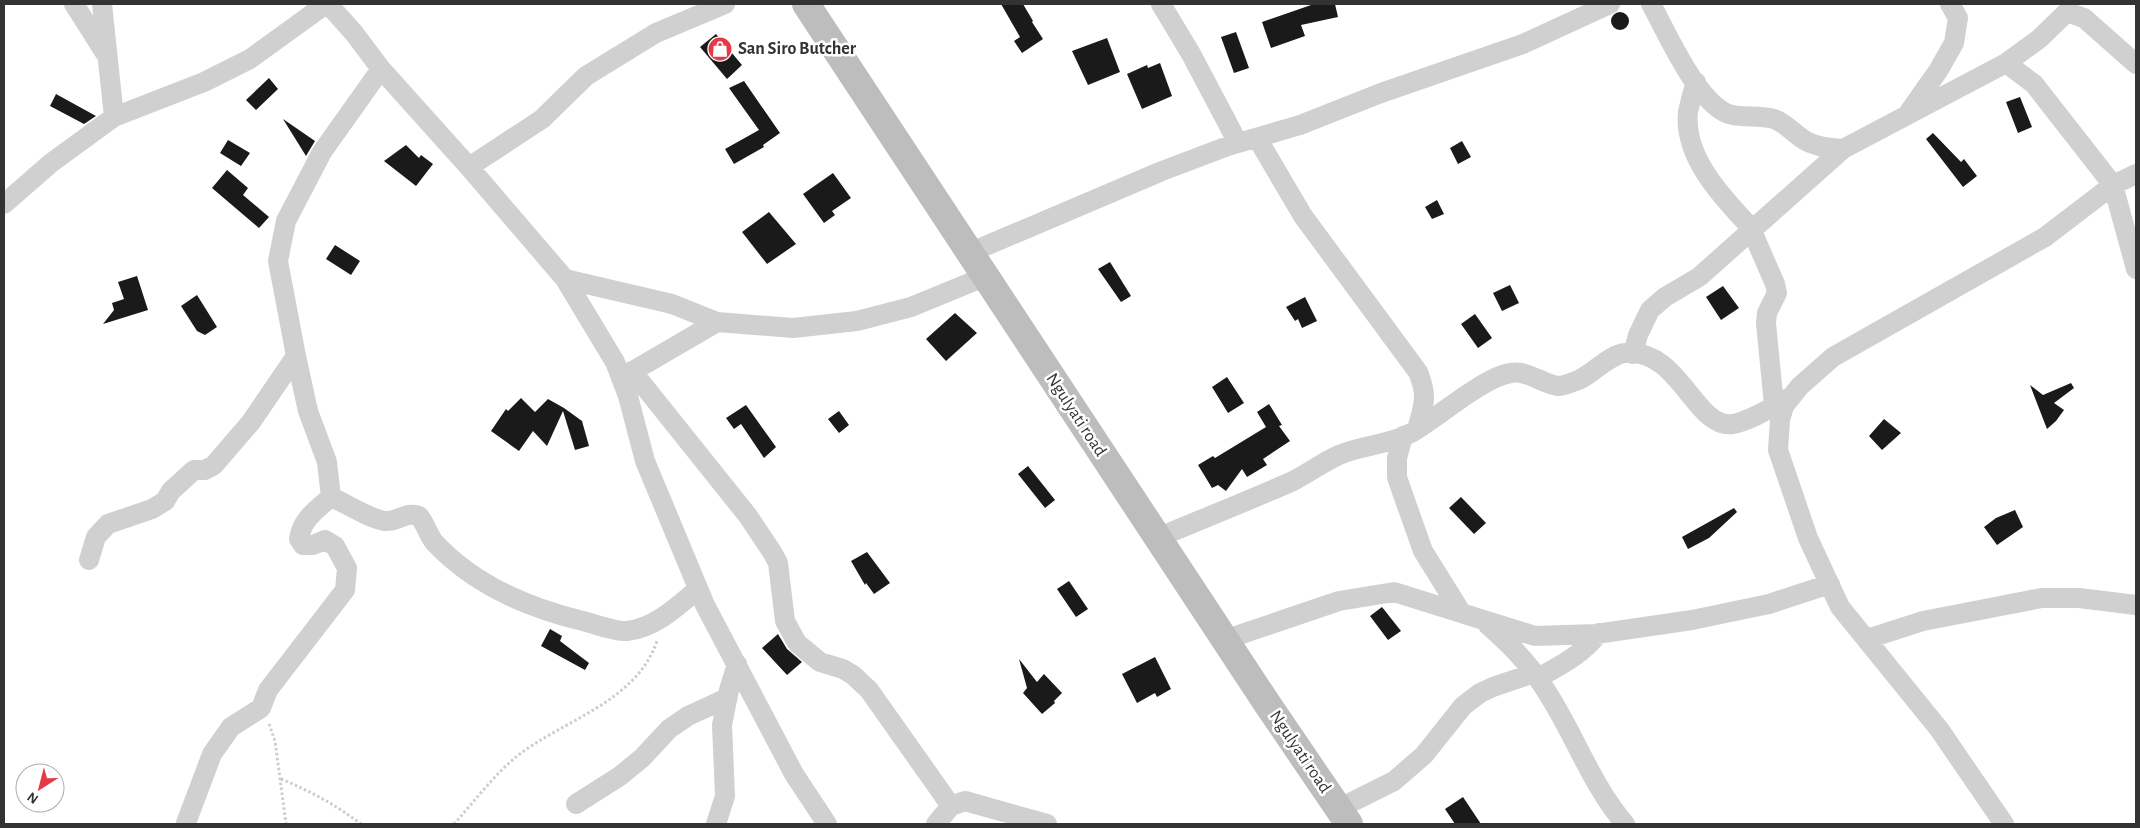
<svg xmlns="http://www.w3.org/2000/svg" width="2140" height="828" viewBox="0 0 2140 828" font-family="'Alegreya Sans',sans-serif">
  <rect width="100%" height="100%" fill="#fff"/>
  <path fill="#1a1a1a" d="M1001 4H1023L1033 21 1032 22 1043 39 1022 53 1014 41 1020 37Z
    M1314 4H1335L1338 17 1301 25 1305 36 1271 48 1262 22Z
    M1611 21a9 9 0 1 1 18 0a9 9 0 1 1-18 0Z
    M1236 32 1249 68 1234 73 1221 37Z
    M716 34 742 65 727 79 700 47Z
    M1107 38 1120 72 1088 85 1072 51Z
    M1160 63 1172 96 1142 109 1127 74 1147 65 1148 68Z
    M269 78 278 89 256 110 246 100Z
    M744 81 780 133 763 145 764 147 734 164 725 149 759 130 729 88Z
    M56 94 96 116 84 124 50 106Z
    M2020 97 2032 127 2018 133 2006 102Z
    M283 119 315 141 306 156Z
    M1933 133 1961 162 1964 159 1977 176 1963 187 1926 139Z
    M228 140 250 153 241 166 220 153Z
    M1462 141 1471 157 1458 164 1450 148Z
    M406 145 419 158 421 155 433 164 416 186 384 161Z
    M227 170 248 188 243 195 269 217 259 228 212 188Z
    M833 173 851 198 832 211 835 215 824 223 803 194Z
    M1437 200 1444 214 1432 219 1425 207Z
    M769 212 796 244 767 264 742 232Z
    M335 245 360 261 351 275 326 259Z
    M1110 262 1131 296 1121 302 1098 269Z
    M137 276 148 310 103 324 114 310 112 303 124 299 118 282Z
    M1510 285 1519 303 1502 311 1493 293Z
    M1723 286 1739 308 1721 320 1706 297Z
    M197 295 217 327 205 335 197 331 181 306Z
    M1305 297 1317 321 1302 328 1298 319 1295 321 1286 307Z
    M955 313 977 333 946 361 926 339Z
    M1475 314 1492 338 1478 348 1461 324Z
    M1227 377 1244 403 1228 413 1212 387Z
    M2071 383 2074 388 2054 403 2064 410 2056 421 2047 429 2030 385 2043 395Z
    M521 398 535 412 548 399 564 408 582 421 589 446 575 450 563 411 547 446 533 431 519 451 491 431 506 409 508 411Z
    M1269 404 1282 425 1279 426 1290 441 1263 459 1267 465 1247 477 1242 469 1226 491 1218 485 1212 488 1198 465 1213 456 1215 458 1266 427 1257 412Z
    M746 405 776 447 764 458 741 424 734 429 726 418Z
    M839 411 849 425 839 433 828 419Z
    M1884 419 1901 433 1882 450 1869 436Z
    M1028 466 1055 500 1045 508 1018 474Z
    M1461 497 1486 523 1474 534 1449 508Z
    M1734 508 1737 512 1709 538 1688 549 1682 537Z
    M2015 510 2023 527 1997 545 1984 527 1996 518Z
    M867 552 890 583 874 594 866 583 865 585 851 561Z
    M1069 581 1088 609 1076 617 1057 589Z
    M1382 607 1401 631 1388 640 1370 616Z
    M550 629 562 636 560 641 589 663 585 670 541 646Z
    M778 634 787 649 802 662 787 675 762 648Z
    M1155 657 1171 689 1157 697 1155 693 1137 703 1122 674Z
    M1019 659 1037 682 1044 674 1062 693 1054 701 1055 703 1042 714 1023 693 1027 688Z
    M1463 797 1481 824H1455L1445 809Z"/>
  <g fill="none" stroke-linecap="round" stroke-linejoin="round">
    <path stroke="#cdcdcd" stroke-width="3" stroke-dasharray="2.5 2.5" stroke-linecap="butt" d="M269 724 275 741 286 824
      M281 779C310 791 336 805 361 824
      M454 824C474 802 493 776 516 757 562 720 636 703 657 641"/>
    <path stroke="#d0d0d0" stroke-width="20" d="M74 4 105 53
      M102 4 114 117
      M328 4 354 33 381 69 469 167 565 279 615 362 628 396 645 461 705 605 794 774 827 824
      M1161 4 1191 54 1238 143
      M1651 4C1667 33 1695 98 1726 113 1739 119 1759 114 1774 119 1786 123 1795 135 1806 141 1817 147 1830 148 1843 149L2006 63 2039 39 2067 12 2084 18 2136 64
      M2006 63 2034 84 2113 185 2136 269
      M1696 82C1693 91 1690 102 1688 112 1683 158 1724 199 1753 230
      M1909 112 1938 71 1954 43 1958 18 1950 4
      M1257 138 1303 216 1418 372C1428 396 1424 405 1417 429
      M469 167 542 119 586 76 656 33 725 4
      M4 204 51 163 114 117 204 82 250 59 326 4
      M1752 231 1775 284 1777 293 1767 313 1766 323 1774 405
      M969 253 1162 171 1228 146 1300 125 1381 93 1523 44 1610 4
      M565 279 672 304 717 322 793 328 857 321 911 307 984 277
      M1633 354 1638 335 1650 310 1665 297 1699 277 1843 149
      M632 371 748 516 772 552 778 563 785 621 797 643 820 662 843 669 853 675 869 690 951 806
      M621 378 717 322
      M1403 436 1397 458V477L1401 489 1423 551 1461 612
      M331 497C347 504 370 519 385 521 397 522 407 511 419 516 425 523 428 534 434 542 473 584 528 608 583 621 595 624 616 632 627 631 655 628 678 606 698 589
      M1157 538C1202 519 1248 501 1293 481 1309 473 1323 462 1339 455 1362 445 1389 445 1411 433 1436 419 1485 376 1511 373 1528 370 1542 384 1558 386 1562 386 1568 384 1573 382 1590 378 1607 355 1625 353 1680 348 1695 430 1733 424 1753 420 1773 406 1791 397
      M89 560 96 537 108 524 152 509 165 501 171 491 194 470H205L214 465 251 422 296 356
      M1487 624C1507 642 1526 660 1541 683 1573 729 1589 782 1625 824
      M1867 639 1923 621 2042 598H2079L2136 605
      M1224 640 1339 601 1394 592 1535 636 1596 634 1692 620 1769 604 1830 584
      M1538 678C1561 665 1582 655 1599 633
      M576 804 620 776 642 758 669 729 688 716 727 698
      M1338 809 1394 781 1424 755 1463 706 1480 693 1493 687 1534 673
      M186 823 212 754 231 727 261 708 268 690 345 590 347 568 335 546 325 540 313 545H303L299 539C302 519 316 510 331 497L327 462 308 411 296 356 278 261 286 221 322 152 381 69
      M716 824 725 796 722 725 729 690 737 664
      M936 824 951 806 965 801 1047 824
      M2004 824 1939 729 1840 607 1808 538 1778 450 1780 420 1784 406 1800 386 1833 357 2045 237 2113 185 2136 174"/>
    <path stroke="#bdbdbd" stroke-width="28" d="M806 4 1268 705 1349 824"/>
  </g>
  <defs>
    <symbol id="shop-disc" viewBox="-11 -11 22 22"><circle r="9.5" fill="#e63946" stroke="#fff"/><path d="M-5-2.5h2.3a2.7 3.5 0 0 1 5.4 0H5L5.5 6h-11ZM-1.5-2.5h3a1.5 2.3 0 0 0-3 0Z" fill="#fff"/></symbol>
  </defs>
  <g fill-rule="evenodd">
    <use href="#shop-disc" x="706" y="35" width="28" height="28"/>
  </g>
  <g text-anchor="middle" dominant-baseline="central" stroke-width="5" stroke-linejoin="round" paint-order="stroke">
    <g font-size="18" font-weight="bold" fill="#333" stroke="#fff" text-anchor="start">
      <text x="738" y="49">San Siro Butcher</text>
    </g>
    <g font-size="18" fill="#333" stroke="#fff">
      <text transform="translate(1076 415) rotate(57)">Ngulyati road</text>
      <text transform="translate(1300 752) rotate(56)">Ngulyati road</text>
    </g>
  </g>
  <rect width="2140" height="828" fill="none" stroke="#333333" stroke-width="10"/>
  <g transform="translate(40 788) rotate(216)"><circle r="24" fill="#ffffff" stroke="#adadad"/>
  <path d="M0-4L9 19L0 12L-9 19Z" fill="#e63946"/>
  <text y="-8" font-size="14" font-weight="bold" text-anchor="middle" fill="#333333">N</text>
  </g>
</svg>
